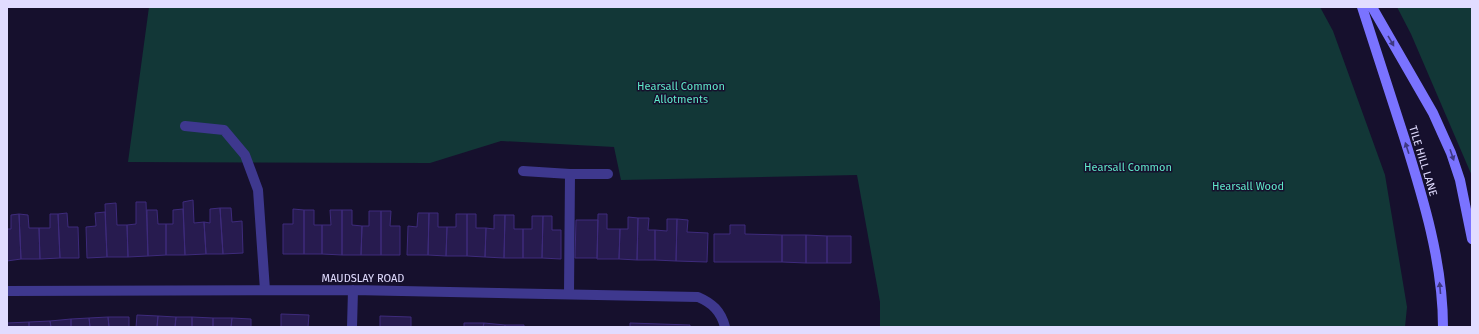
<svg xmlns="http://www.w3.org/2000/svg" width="1479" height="334" viewBox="0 0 1479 334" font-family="'Fira Sans',sans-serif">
  <rect width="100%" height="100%" fill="#16102d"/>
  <path fill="#123737" d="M149 7H1320L1333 31 1385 175 1407 307 1405 327H880V302L857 175 621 180 614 147 501 141 430 163 128 162Z
    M1397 7H1472V176L1411 34Z"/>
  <path fill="#271b4f" stroke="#3e2b7c" d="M193 200 194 223 204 222 206 254 185 255 183 202Z
    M136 202H146L148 256 128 257 127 225 136 224Z
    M116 203 117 225H127L128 257H107L105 204Z
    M220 208H231L232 222 242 221 243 253 223 254Z
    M220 208 223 254H206L204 222 210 223V209Z
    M183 209 185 255H166V224H173V210Z
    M293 209 304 210V254H283V224H293Z
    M147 210H157L158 224H166V255L148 256Z
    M304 210H314V225H322V254H304Z
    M330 210H342V255L322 254V225H331Z
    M342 210H352V225L362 226 361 255H342Z
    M369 211H381V255H361L362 226H369Z
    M381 211H391L390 226H400V255H381Z
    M105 212 107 257 87 258 86 227 96 226 95 213Z
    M67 213 68 227H78L79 258H60L58 214Z
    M418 213H429L428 255H407L408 226 417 227Z
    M429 213H438V227H447L446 256 428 255Z
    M19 214 28 215 29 228H39L40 259H21Z
    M19 214 21 259 7 261V229H11V215Z
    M50 214H58L60 258 40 259 39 228H50Z
    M456 214H467V256H446L447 227H456Z
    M467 214H476V228H486L485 257 467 256Z
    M598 214H607V229H620L619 259H597Z
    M494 215H505L504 258 485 257 486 228 494 229Z
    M505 215H514V229H523V258H504Z
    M532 216H543L542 258H523V229H532Z
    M543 216H552V230H561V259L542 258Z
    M628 217 638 218 637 260 619 259 620 229H628Z
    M638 218H649L648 230H655V260H637Z
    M667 219H677L676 261 655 260V230L667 231Z
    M677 219 688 220 687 232 708 233 707 262 676 261Z
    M576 220H598L597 258H575Z
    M730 225H745V234L782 235V262H714V234H730Z
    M782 235H806V263L782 262Z
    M806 235 827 236V263H806Z
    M827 236H851V263H827Z
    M281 314 309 315 308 327H281Z
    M137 315 158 316 157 327H136Z
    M158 316 176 317 175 327H157Z
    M380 316 411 317V327H380Z
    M108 317 109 327H90L89 318Z
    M108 317H129V327H109Z
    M176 317H192V327H175Z
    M192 317 213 318V327H192Z
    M89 318 90 327H71V319Z
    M213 318H232L231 327H213Z
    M232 318 251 319V327H231Z
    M71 319V327H51L50 321Z
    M50 321 51 327H29V322Z
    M29 322V327H7V323Z
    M464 323H484L483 327H464Z
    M484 323 505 325V327H483Z
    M630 323 690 325V327H630Z
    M505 325H524V327H505Z"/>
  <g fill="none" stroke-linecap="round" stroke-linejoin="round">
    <path stroke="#3e388e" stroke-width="10" d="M185 126 224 130 245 155 258 190 265 290
      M523 171 570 174
      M569 294 570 174H608"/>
    <path stroke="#3e388e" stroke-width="10" d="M7 291 353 290 698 297C712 303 721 311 725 327
      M352 327 353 290"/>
    <path stroke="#7a73ff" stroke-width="10" d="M1362 7C1376 50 1390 94 1404 137 1423 198 1443 262 1443 327
      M1372 7 1433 113 1451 153 1460 180 1472 239"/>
  </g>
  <defs><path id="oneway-solid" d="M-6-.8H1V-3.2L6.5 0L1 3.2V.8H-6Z"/></defs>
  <g fill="#3e3881">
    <use href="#oneway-solid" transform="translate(1391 41) rotate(60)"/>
    <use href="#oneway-solid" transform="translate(1407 148) rotate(-108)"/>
    <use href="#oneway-solid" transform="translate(1452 155) rotate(71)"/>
    <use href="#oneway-solid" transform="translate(1440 288) rotate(-95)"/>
  </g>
  <g text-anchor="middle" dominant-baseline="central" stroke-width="3" stroke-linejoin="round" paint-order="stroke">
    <g font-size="11" fill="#5fe8c9" stroke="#16102d">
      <text x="681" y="86">Hearsall Common<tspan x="681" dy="13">Allotments</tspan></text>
      <text x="1128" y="167">Hearsall Common</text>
      <text x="1248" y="186">Hearsall Wood</text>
    </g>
    <g font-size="11" fill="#e1dcff" stroke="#16102d">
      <text transform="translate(1423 161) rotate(73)">TILE HILL LANE</text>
      <text x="363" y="278">MAUDSLAY ROAD</text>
    </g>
  </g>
  <rect width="1479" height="334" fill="none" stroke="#e1dcff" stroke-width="16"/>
</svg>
